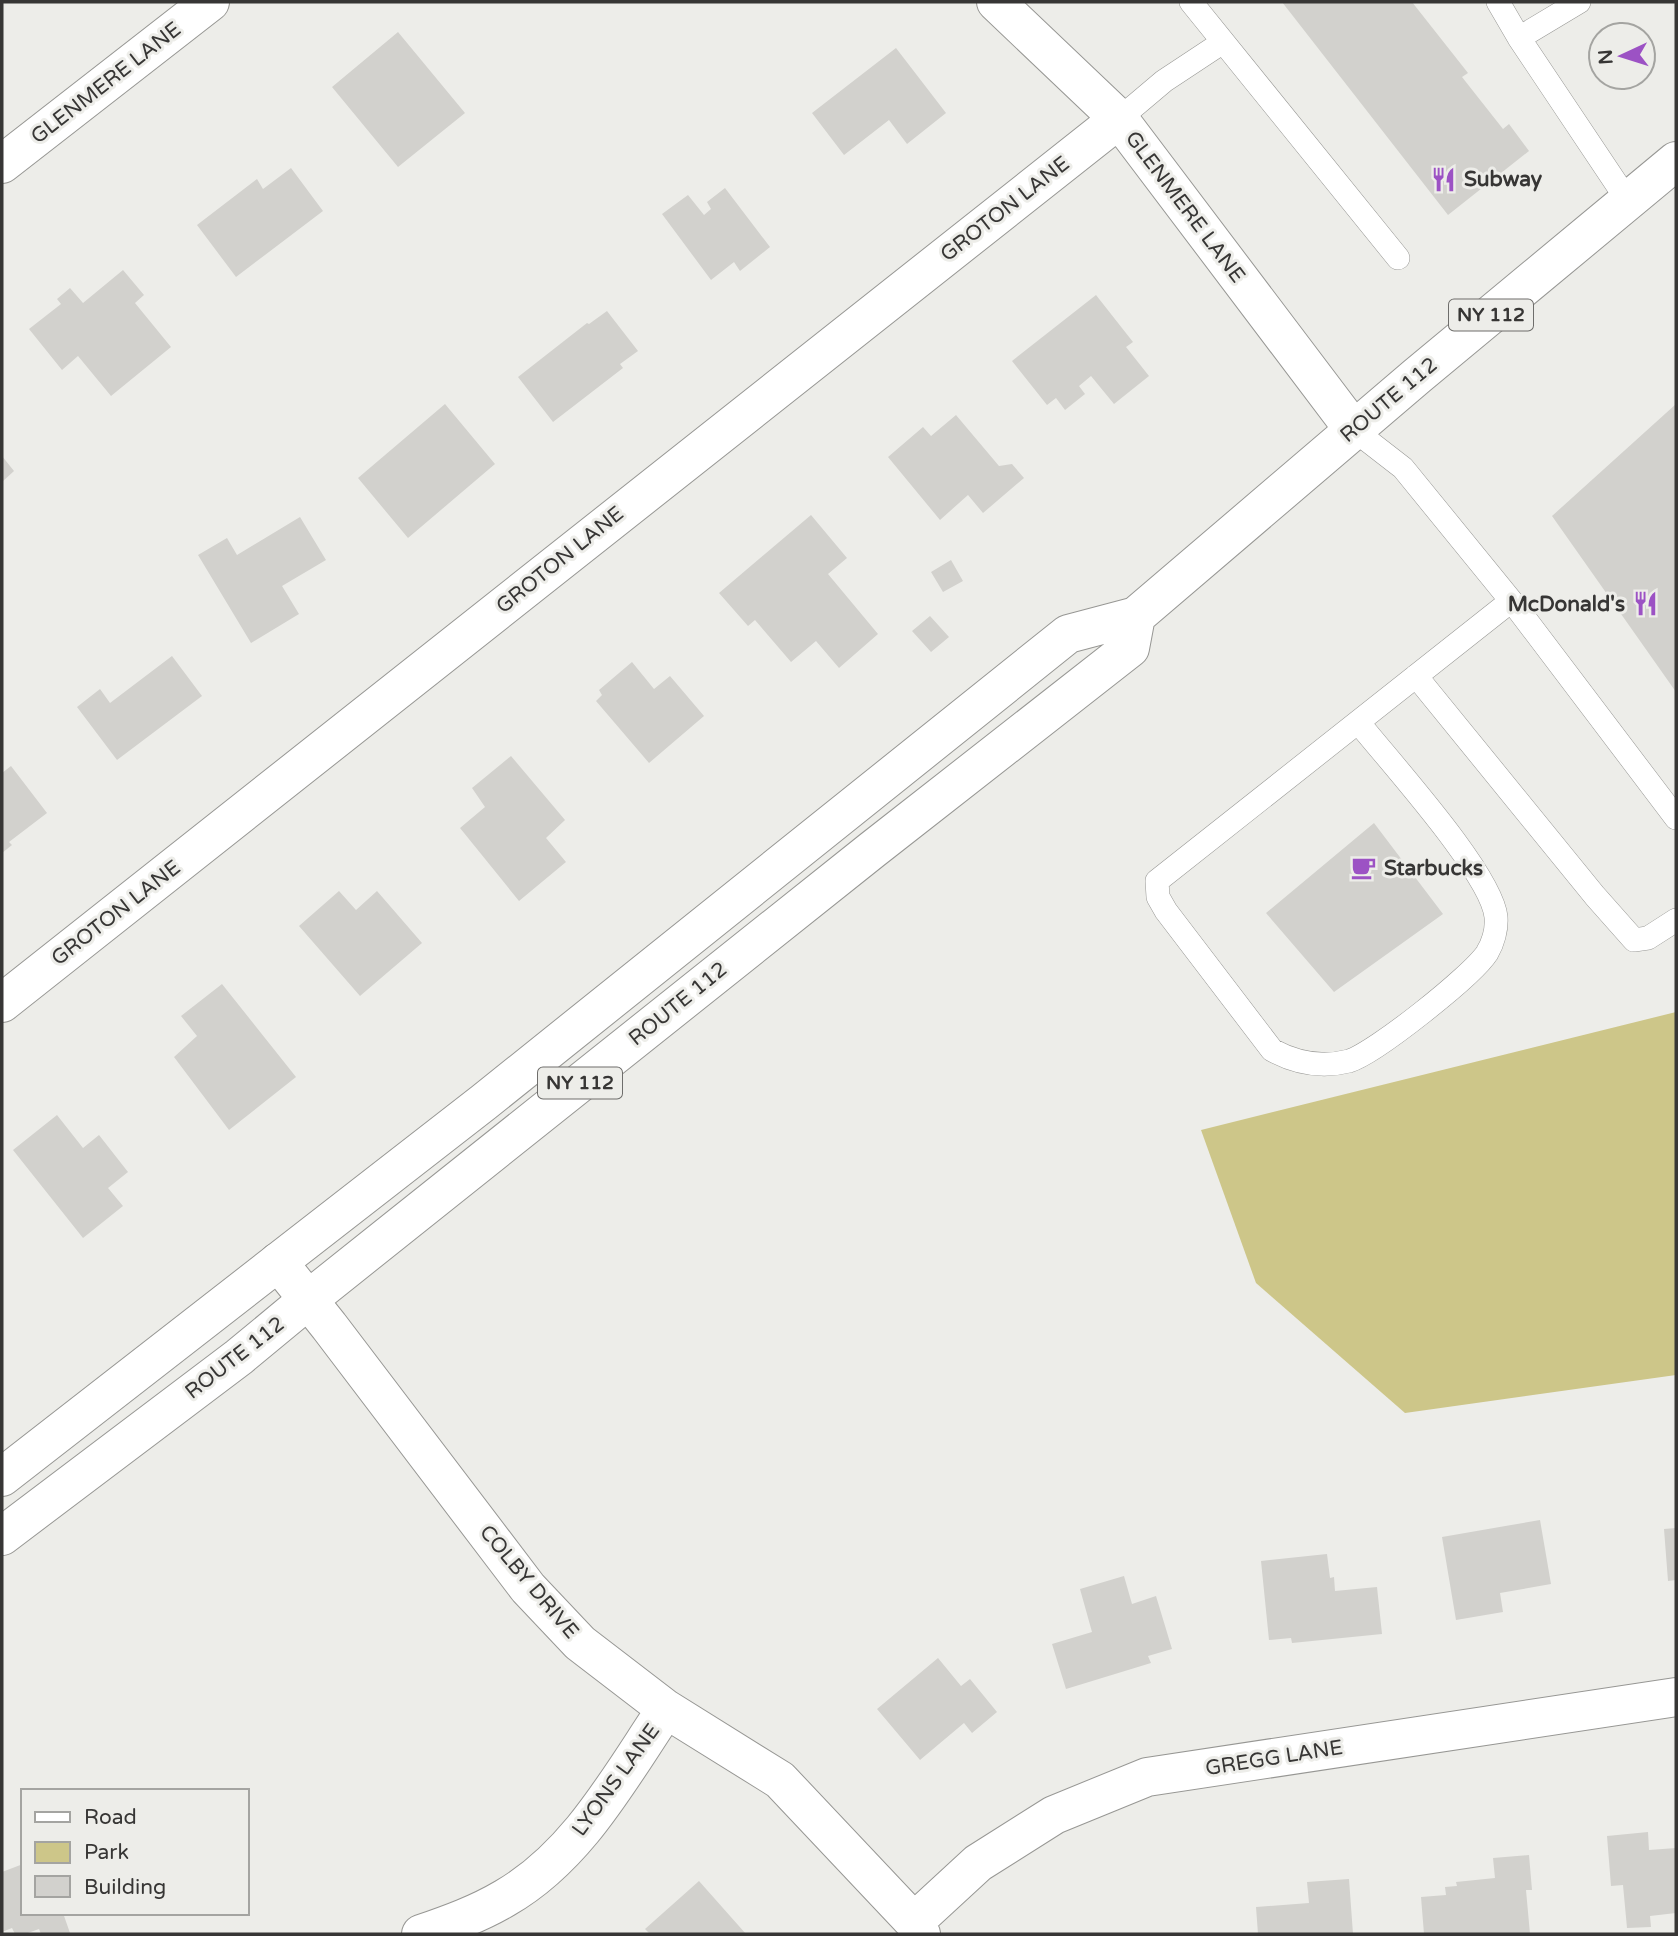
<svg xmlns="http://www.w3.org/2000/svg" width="1678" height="1936" viewBox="0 0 1678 1936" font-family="'Varela Round',sans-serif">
  <rect width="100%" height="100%" fill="#edede9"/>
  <path fill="#cdc689" d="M1676 1012V1375L1405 1413 1256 1283 1201 1130Z"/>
  <path fill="#d2d1cd" d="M1282 2H1412L1468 73 1462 77 1503 129 1509 124 1529 151 1448 215Z
    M398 32 465 113 398 167 332 87Z
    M896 48 946 113 907 144 889 120 844 155 812 113Z
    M291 168 323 211 236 277 197 225 257 179 263 189Z
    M725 188 770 247 740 271 734 262 711 280 662 214 688 195 704 215 711 209 707 202Z
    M123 270 144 295 135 303 171 347 111 396 78 356 62 370 29 329 61 304 57 299 70 288 83 303Z
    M1096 295 1133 342 1126 347 1149 376 1114 404 1091 376 1079 386 1085 394 1065 410 1056 398 1047 405 1012 361Z
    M607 311 638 351 620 364 623 368 553 422 518 377 587 323 589 324Z
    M445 404 495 464 408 538 358 478Z
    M1676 404V692L1552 516Z
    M956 415 999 466 1012 464 1024 478 983 513 968 495 940 520 888 457 923 427 931 436Z
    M2 456 14 471 2 482Z
    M811 515 847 558 828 574 878 634 839 668 816 641 791 662 755 620 748 626 719 593Z
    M300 517 326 560 282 586 299 614 251 643 198 555 227 538 237 555Z
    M951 560 963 581 943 592 931 572Z
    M930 616 949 637 931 652 912 631Z
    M172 656 202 696 117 760 77 707 100 689 110 703Z
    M632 662 654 689 670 676 704 716 649 763 596 701 602 695 599 690Z
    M511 756 565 820 546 838 566 862 519 901 460 828 485 807 472 788Z
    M11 766 47 813 9 842 12 845 2 853V773Z
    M1374 823 1443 914 1334 992 1266 913Z
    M339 891 356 910 377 891 422 943 360 996 299 926Z
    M222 984 296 1077 229 1130 174 1057 197 1036 181 1016Z
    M57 1115 83 1148 99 1135 128 1172 108 1188 123 1206 83 1238 13 1150Z
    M1540 1520 1551 1584 1500 1593 1503 1612 1456 1620 1442 1537Z
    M1676 1528V1580L1668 1581 1664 1529Z
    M1327 1554 1330 1578 1334 1577 1335 1591 1377 1587 1382 1634 1292 1643 1291 1638 1269 1640 1261 1561Z
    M1124 1576 1132 1604 1156 1596 1172 1649 1148 1656 1151 1663 1066 1689 1052 1644 1092 1632 1080 1589Z
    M938 1658 961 1686 970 1679 997 1712 972 1733 964 1723 920 1760 877 1709Z
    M1648 1832 1649 1850 1676 1848V1913L1650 1916 1651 1927 1627 1928 1623 1885 1611 1886 1607 1836Z
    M1529 1855 1532 1890H1526L1530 1934H1424L1421 1897 1446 1895 1445 1887 1457 1886 1456 1882 1495 1878 1493 1858Z
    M23 1864V1913H63L70 1933 41 1934 39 1929 25 1934H15L12 1928 2 1932V1872Z
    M1349 1879 1353 1934H1258L1256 1907 1309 1903 1307 1882Z
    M699 1881 746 1934H650L645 1929Z"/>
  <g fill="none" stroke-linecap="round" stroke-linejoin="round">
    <defs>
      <path id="service" d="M1191 2 1398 258
        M1498 2 1519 38
        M1579 2 1519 38 1628 201
        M1119 119 1164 81 1223 42
        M1354 430 1403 468 1517 608 1676 818
        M1416 676 1595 896 1634 940 1648 938 1676 920
        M1358 722C1389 761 1492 874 1496 917 1497 929 1493 943 1487 953 1472 976 1375 1053 1349 1061 1322 1068 1296 1063 1272 1050L1166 911 1158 897 1157 881 1511 601"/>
      <path id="minor" d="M996 2 1119 119 1354 430
        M2 164 210 2
        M2 1003C375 710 745 412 1119 119
        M278 1262 329 1326 528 1588 580 1643 666 1709 780 1780 914 1922 921 1934
        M914 1922 978 1863 1054 1815 1147 1777 1676 1697
        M421 1934C450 1924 478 1914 505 1898 578 1856 620 1777 666 1709"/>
      <path id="primary" d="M2 1477 484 1102 1068 634 1136 616 1417 376 1676 161
        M2 1536 239 1357 309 1299 872 850 1130 648 1136 616"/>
    </defs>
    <use href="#service" stroke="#979794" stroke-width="24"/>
    <use href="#minor" stroke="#979794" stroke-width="40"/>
    <use href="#primary" stroke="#979794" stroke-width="40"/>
    <use href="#service" stroke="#fff" stroke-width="23"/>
    <use href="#minor" stroke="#fff" stroke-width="38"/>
    <use href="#primary" stroke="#fff" stroke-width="38"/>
  </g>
  <defs>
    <symbol id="restaurant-bare" viewBox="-9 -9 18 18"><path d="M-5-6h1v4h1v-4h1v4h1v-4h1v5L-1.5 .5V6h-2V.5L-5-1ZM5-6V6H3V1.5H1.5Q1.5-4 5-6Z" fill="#9c52c4" stroke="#edede9" stroke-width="2.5" paint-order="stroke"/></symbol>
    <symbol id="cafe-bare" viewBox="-9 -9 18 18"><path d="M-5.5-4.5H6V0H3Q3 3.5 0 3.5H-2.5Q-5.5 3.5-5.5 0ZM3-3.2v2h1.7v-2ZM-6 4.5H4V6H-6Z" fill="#9c52c4" stroke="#edede9" stroke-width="2.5" paint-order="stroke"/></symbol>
  </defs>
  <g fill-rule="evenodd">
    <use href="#restaurant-bare" x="1426" y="162" width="35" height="35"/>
    <use href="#restaurant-bare" x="1628" y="586" width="35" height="35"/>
    <use href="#cafe-bare" x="1346" y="850" width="35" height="35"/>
  </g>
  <g text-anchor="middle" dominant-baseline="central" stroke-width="6" stroke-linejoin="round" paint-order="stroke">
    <g fill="#edede9" stroke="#6e6d6b" stroke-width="2">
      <rect x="1449" y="299.5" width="84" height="31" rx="5"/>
      <rect x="538" y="1067.5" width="84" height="31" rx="5"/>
    </g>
    <g font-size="19" font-weight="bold" fill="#373635">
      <text x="1491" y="315">NY 112</text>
      <text x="580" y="1083">NY 112</text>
    </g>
    <g font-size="21" fill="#373635" stroke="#edede9">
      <text transform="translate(106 83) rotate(-38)">GLENMERE LANE</text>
      <text transform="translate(1185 207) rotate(53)">GLENMERE LANE</text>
      <text transform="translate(1005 209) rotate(-38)">GROTON LANE</text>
      <text transform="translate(1389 400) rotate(-40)">ROUTE 112</text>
      <text transform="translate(560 560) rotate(-39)">GROTON LANE</text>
      <text transform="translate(116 913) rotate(-38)">GROTON LANE</text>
      <text transform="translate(678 1004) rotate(-39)">ROUTE 112</text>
      <text transform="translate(235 1358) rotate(-38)">ROUTE 112</text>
      <text transform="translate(529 1582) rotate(50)">COLBY DRIVE</text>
      <text transform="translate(1274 1758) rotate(-9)">GREGG LANE</text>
      <text transform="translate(616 1780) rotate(-54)">LYONS LANE</text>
    </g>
    <g font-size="21" font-weight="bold" fill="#373635" stroke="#edede9" text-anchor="start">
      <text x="1464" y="179">Subway</text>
      <text x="1625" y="604" text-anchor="end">McDonald's</text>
      <text x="1384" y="868">Starbucks</text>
    </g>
  </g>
  <rect width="1678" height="1936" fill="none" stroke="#373635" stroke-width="7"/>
  <rect x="21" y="1789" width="228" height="126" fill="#edede9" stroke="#a4a4a1" stroke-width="2"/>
  <rect x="35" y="1812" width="35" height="10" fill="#ffffff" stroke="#a4a4a1" stroke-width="2"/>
  <text x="84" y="1824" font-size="21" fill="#373635">Road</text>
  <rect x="35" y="1842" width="35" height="21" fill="#cdc689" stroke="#a4a4a1" stroke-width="2"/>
  <text x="84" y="1859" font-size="21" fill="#373635">Park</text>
  <rect x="35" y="1876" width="35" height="21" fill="#d2d1cd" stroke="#a4a4a1" stroke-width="2"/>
  <text x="84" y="1894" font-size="21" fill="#373635">Building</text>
  <g transform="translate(1622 56) rotate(266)"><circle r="33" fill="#edede9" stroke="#a4a4a1" stroke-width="2"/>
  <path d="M0-5L12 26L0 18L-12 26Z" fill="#9c52c4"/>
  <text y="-10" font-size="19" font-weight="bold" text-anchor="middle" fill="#373635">N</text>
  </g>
</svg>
